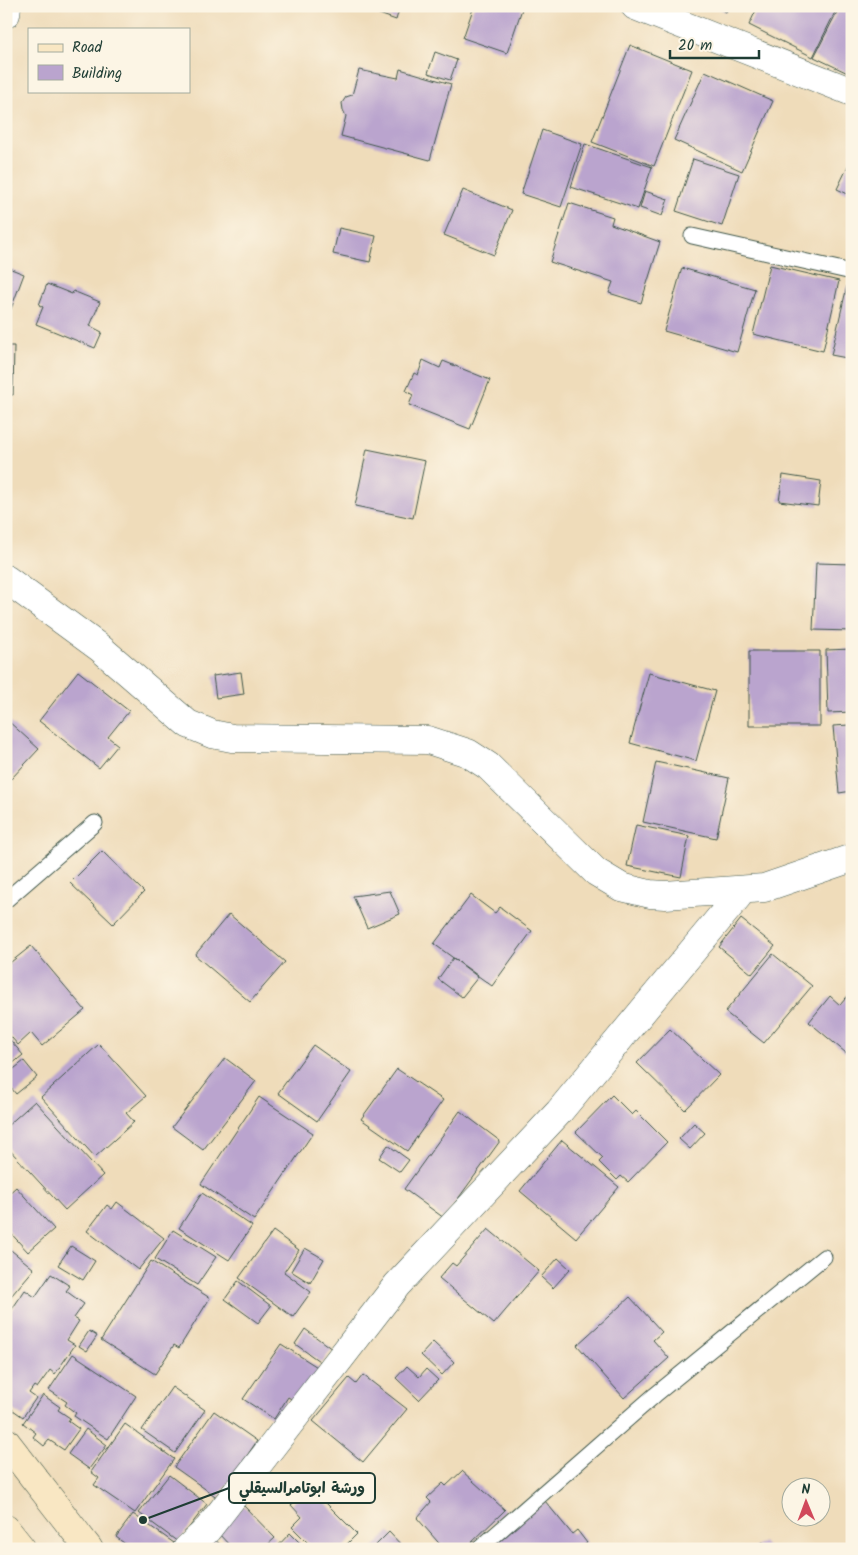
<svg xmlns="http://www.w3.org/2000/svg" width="858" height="1555" viewBox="0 0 858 1555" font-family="Kalam,'Playpen Sans Arabic',sans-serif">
  <rect width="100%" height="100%" fill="#fcf5e5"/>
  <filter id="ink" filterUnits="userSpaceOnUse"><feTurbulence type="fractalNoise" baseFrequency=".02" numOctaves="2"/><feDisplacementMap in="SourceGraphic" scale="10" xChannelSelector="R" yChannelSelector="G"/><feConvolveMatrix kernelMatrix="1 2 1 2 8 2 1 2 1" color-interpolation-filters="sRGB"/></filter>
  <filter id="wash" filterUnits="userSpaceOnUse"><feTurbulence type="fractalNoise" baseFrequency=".0096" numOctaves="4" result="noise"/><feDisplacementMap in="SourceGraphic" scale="20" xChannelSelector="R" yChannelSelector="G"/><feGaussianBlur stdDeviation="1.12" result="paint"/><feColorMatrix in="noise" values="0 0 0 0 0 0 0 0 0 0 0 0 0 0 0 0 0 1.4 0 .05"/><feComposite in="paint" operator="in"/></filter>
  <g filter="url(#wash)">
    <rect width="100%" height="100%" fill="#efdcba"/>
    <g id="blocks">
      <path fill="#baa4ce" d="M357 6H400L396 20Z
        M474 6H523L507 53 463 38Z
        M715 6H730L726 12Z
        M758 6H838L813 57 749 25Z
        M840 6H852V75L814 57Z
        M630 45 692 70 654 166 592 142Z
        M435 52 457 60 450 80 428 73Z
        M400 69 451 84 430 160 341 136 346 116 343 110 342 103 346 97 352 95 359 70 398 78Z
        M705 71 773 101 742 171 674 140Z
        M542 130 582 144 561 207 521 194Z
        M585 144 652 167 638 209 571 187Z
        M852 158V196L837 189Z
        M693 159 739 174 722 226 676 211Z
        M463 190 512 210 494 255 444 235Z
        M645 191 668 199 662 216 640 208Z
        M569 203 613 217 611 224 660 242 641 303 609 293 613 282 550 262Z
        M339 228 376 236 370 262 333 254Z
        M770 265 839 281 823 351 753 334Z
        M6 267 24 274 6 322Z
        M682 268 755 289 737 352 664 331Z
        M47 284 72 294 73 291 100 302 90 326 102 332 95 348 36 324 43 307 39 305Z
        M847 286 852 287V359L831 355Z
        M6 346H14L13 395H6Z
        M423 360 440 368 443 361 490 380 470 429 409 405 413 395 406 391 414 373 418 375Z
        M367 449 425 461 413 518 355 506Z
        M783 475 821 481 818 506 779 501Z
        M816 563 852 564V631L813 630Z
        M852 649V712L828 713 826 650Z
        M749 651H820V726H749Z
        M78 671 129 711 108 737 118 745 99 768 39 721Z
        M241 672 244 694 216 698 213 676Z
        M649 673 715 691 696 761 630 743Z
        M7 720 39 749 11 779 6 775Z
        M849 720H852V791L839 793 833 726 849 725Z
        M656 762 729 778 716 838 643 822Z
        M636 825 689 836 681 877 627 866Z
        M102 851 144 892 113 924 70 883Z
        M390 891 400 914 367 928 353 896Z
        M471 895 495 913 500 907 532 931 492 986 434 944Z
        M229 914 285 962 250 1002 195 955Z
        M741 919 775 946 752 974 719 947Z
        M31 946 85 1010 42 1046 31 1033 18 1045 6 1031V966Z
        M773 954 812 986 764 1043 725 1012Z
        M453 958 478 977 462 997 438 979Z
        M852 991V1058L809 1022 830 996 840 1005Z
        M670 1029 719 1075 685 1110 637 1063Z
        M6 1035 23 1055 6 1069Z
        M99 1044 146 1096 126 1113 134 1122 95 1157 41 1097Z
        M313 1045 351 1072 317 1121 278 1093Z
        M225 1058 256 1081 203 1150 172 1127Z
        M24 1061 37 1077 16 1094 6 1082V1075Z
        M397 1069 443 1100 407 1151 361 1119Z
        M612 1095 632 1115 636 1111 667 1142 628 1182 621 1176 617 1180 599 1162 603 1158 576 1132Z
        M259 1097 313 1133 254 1220 201 1184Z
        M35 1101 103 1175 65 1210 6 1146V1127Z
        M460 1111 500 1141 444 1218 404 1189Z
        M694 1123 705 1133 690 1149 679 1139Z
        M562 1140 619 1187 576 1238 520 1191Z
        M388 1145 409 1160 400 1172 379 1158Z
        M16 1187 54 1229 28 1252 6 1228V1196Z
        M202 1193 252 1226 229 1260 179 1228Z
        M117 1202 164 1238 138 1270 87 1231 107 1205 112 1209Z
        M488 1229 539 1271 494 1324 439 1278 452 1263 456 1266Z
        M173 1230 216 1257 197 1285 155 1259Z
        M273 1231 299 1250 284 1272 311 1292 293 1317 239 1278Z
        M6 1246 34 1269 6 1302Z
        M71 1246 95 1261 83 1280 58 1265Z
        M305 1248 324 1259 310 1283 291 1271Z
        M558 1258 570 1269 553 1288 541 1277Z
        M151 1261 210 1298 179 1348 174 1345 155 1374 101 1340Z
        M51 1274 70 1286 66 1291 84 1304 74 1318 79 1321 67 1340 75 1345 55 1374 50 1370 37 1388 34 1386 29 1393 36 1398 23 1417 6 1405V1318L25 1290 35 1297Z
        M238 1281 271 1306 258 1323 225 1299Z
        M630 1297 662 1332 653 1340 669 1358 624 1398 577 1345Z
        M305 1329 332 1349 322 1363 295 1344Z
        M89 1331 97 1336 87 1351 79 1346Z
        M433 1342 454 1362 442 1375 421 1355Z
        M281 1344 322 1370 299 1404 288 1397 274 1419 243 1399Z
        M73 1354 136 1396 108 1439 74 1416 76 1413 65 1405 67 1402 49 1390Z
        M407 1366 419 1377 426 1369 438 1380 419 1400 396 1378Z
        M363 1375 407 1409 363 1462 313 1421 349 1378 356 1384Z
        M172 1387 205 1410 175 1453 142 1430Z
        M43 1395 60 1407 58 1410 70 1418 68 1421 79 1429 64 1450 49 1440 44 1446 33 1437 36 1433 23 1423Z
        M214 1411 257 1441 218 1498 174 1467Z
        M125 1424 174 1459 135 1513 94 1485 99 1478 91 1472Z
        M86 1429 107 1445 89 1469 68 1454Z
        M462 1471 505 1510 465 1549H444L417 1518 431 1502 427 1498 443 1483 446 1486Z
        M169 1475 207 1504 178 1542 139 1513Z
        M310 1487 357 1534 342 1549H314L292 1527 302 1517 291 1505Z
        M545 1501 572 1534 577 1530 587 1543 580 1549H500L494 1542Z
        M244 1506 275 1538 263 1549H233L217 1532Z
        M133 1514 174 1543 169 1549H132L116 1537Z
        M389 1532 405 1549H372Z
        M290 1533 306 1549H275Z
        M211 1536 225 1549H199Z
        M763 1542 768 1549H754Z"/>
    </g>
  </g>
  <g filter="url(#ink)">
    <use href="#blocks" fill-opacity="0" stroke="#3e5548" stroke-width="1"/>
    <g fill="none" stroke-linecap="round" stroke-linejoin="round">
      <defs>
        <path id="service" d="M692 236 852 272
          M6 900 95 823
          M479 1549 655 1395 824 1257"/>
        <path id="minor" d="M635 6 852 92
          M6 14 7 6
          M6 579 100 648 188 724 212 734 232 738 428 740 468 753 488 766 596 872 621 887 650 894 665 895 764 888 852 858
          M187 1549 208 1529 397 1285 559 1112 743 890"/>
        <path id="secondary" d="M6 1442 89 1549
          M6 1529 22 1549"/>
      </defs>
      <use href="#service" stroke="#3e5548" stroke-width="17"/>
      <use href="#minor" stroke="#3e5548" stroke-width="29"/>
      <use href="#secondary" stroke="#3e5548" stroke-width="29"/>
      <use href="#service" stroke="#fff" stroke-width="15"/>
      <use href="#minor" stroke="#fff" stroke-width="28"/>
      <use href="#secondary" stroke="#f9e7c3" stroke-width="28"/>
    </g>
  </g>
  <path fill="none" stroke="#1f3d34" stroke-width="2" d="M143 1520L229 1488"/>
  <circle fill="#1f3d34" stroke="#fcf5e5" stroke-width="2" cx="143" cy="1520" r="5"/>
  <rect fill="#fcf5e5" stroke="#1f3d34" stroke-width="2" x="229" y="1473" width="146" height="30" rx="5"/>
  <g font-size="15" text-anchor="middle" font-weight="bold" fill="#1f3d34">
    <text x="302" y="1493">ورشة ابوتامرالسيقلي</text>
  </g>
  <rect width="858" height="1555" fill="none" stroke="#fcf5e5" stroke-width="25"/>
  <rect x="28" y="28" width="162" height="65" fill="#fcf5e5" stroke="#a4ab9e"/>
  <rect x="38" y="44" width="25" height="8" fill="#f9e7c3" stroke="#a4ab9e"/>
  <text x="72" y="52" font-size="15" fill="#1f3d34">Road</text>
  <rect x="38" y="65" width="25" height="15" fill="#baa4ce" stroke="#a4ab9e"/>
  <text x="72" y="78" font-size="15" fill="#1f3d34">Building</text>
  <g transform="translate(806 1502) rotate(359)"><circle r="24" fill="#fcf5e5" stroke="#a4ab9e"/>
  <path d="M0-4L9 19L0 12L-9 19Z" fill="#d1495b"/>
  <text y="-8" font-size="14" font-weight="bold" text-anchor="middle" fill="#1f3d34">N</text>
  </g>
  <path d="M670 50v8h89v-8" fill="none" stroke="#1f3d34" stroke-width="2.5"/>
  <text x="678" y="50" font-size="15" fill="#1f3d34" stroke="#fcf5e5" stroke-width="4" paint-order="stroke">20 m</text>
</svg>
